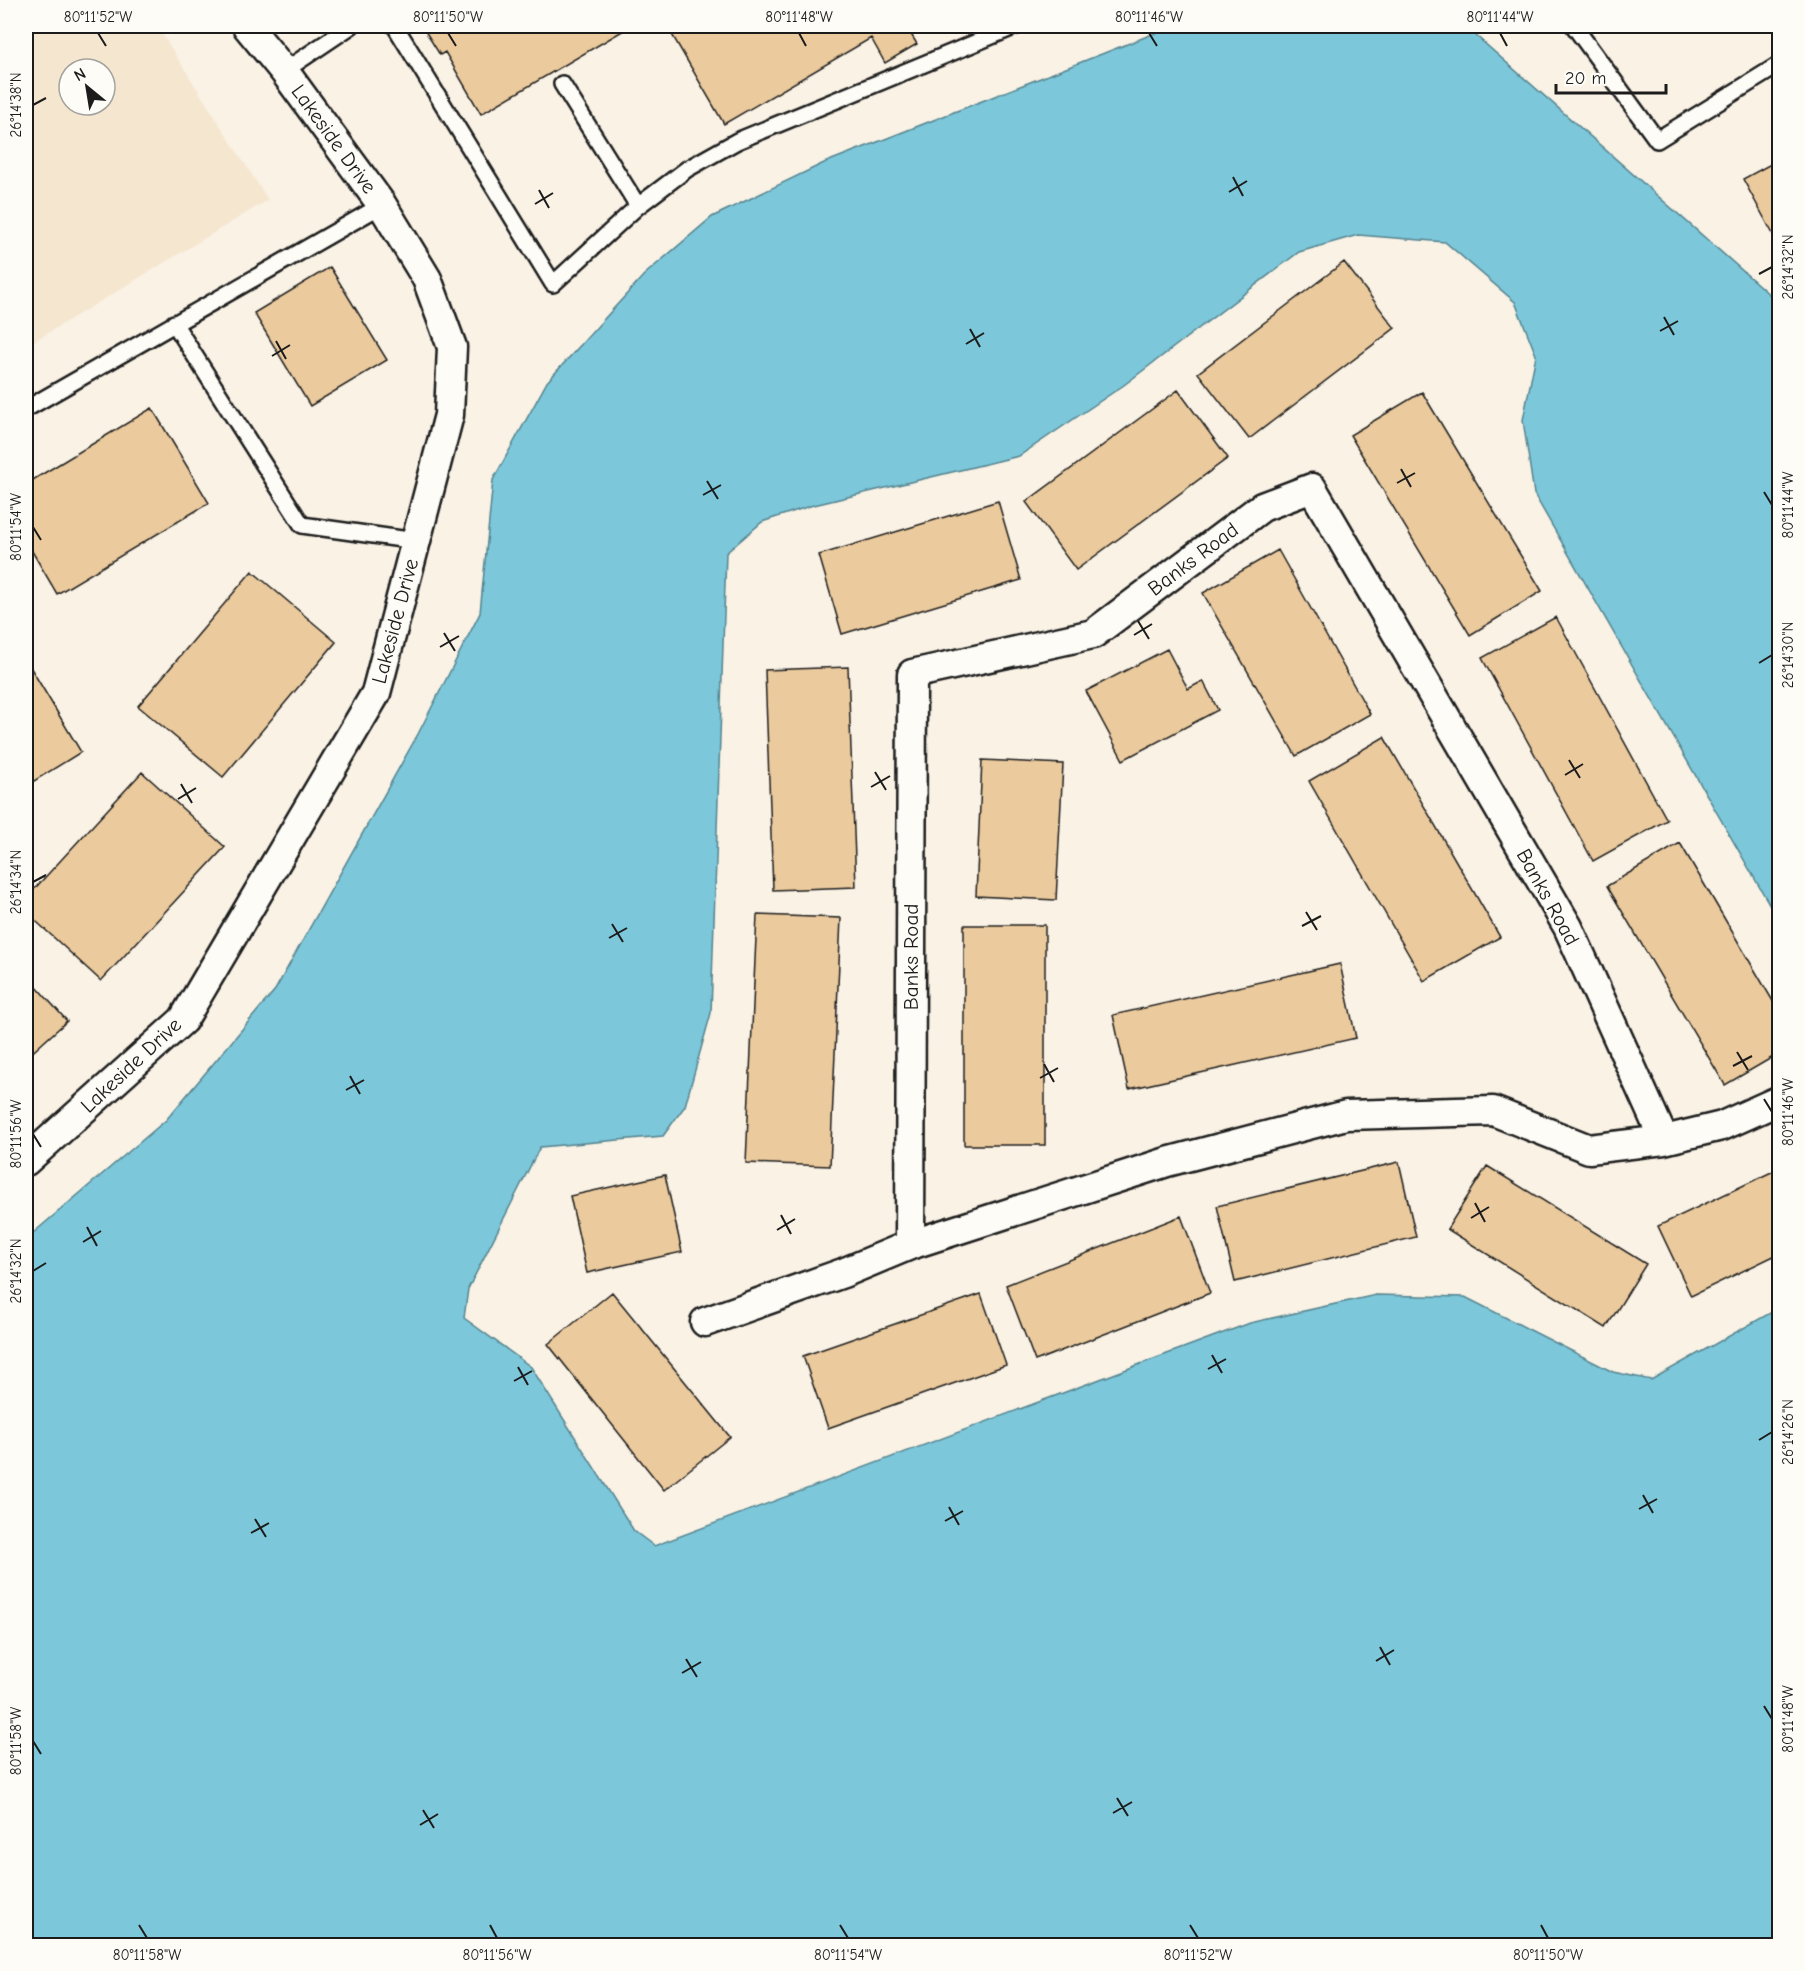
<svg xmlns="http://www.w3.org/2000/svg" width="1805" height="1971" viewBox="0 0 1805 1971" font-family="'Comic Neue',sans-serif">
  <rect width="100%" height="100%" fill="#f9f2e5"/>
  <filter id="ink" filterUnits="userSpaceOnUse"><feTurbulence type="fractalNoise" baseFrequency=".0167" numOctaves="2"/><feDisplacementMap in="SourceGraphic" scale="12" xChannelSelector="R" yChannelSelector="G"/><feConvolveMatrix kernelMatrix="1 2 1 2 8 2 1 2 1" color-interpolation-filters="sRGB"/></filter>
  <g filter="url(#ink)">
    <path fill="#f5e6cf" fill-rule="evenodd" d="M26 26H157L268 200 26 346ZM69 69H105V105H69Z"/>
    <path fill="#7bc7da" stroke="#55838e" stroke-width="1.5" d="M1173 26H1465L1779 303V921L1534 494 1523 420 1536 355 1515 302 1445 242 1358 235 1299 252 1124 385 1019 456 810 506 762 522 726 553 711 1013 685 1106 663 1136 540 1147 468 1289 464 1318 531 1367 634 1531 654 1546 1250 1323 1376 1295 1465 1297 1613 1372 1651 1380 1779 1308V1945H26V1239L166 1120 275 990 418 734 480 613 493 480 547 382 644 275 712 217 824 163Z"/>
    <path fill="#ebca9d" stroke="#1c1c1c" stroke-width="1.5" d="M422 26H631L481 114 445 52 440 55Z
      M667 26H906L917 44 885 63 871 38 724 124Z
      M1780 159V247L1743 179Z
      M1344 262 1395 328 1249 439 1198 373Z
      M330 267 387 360 310 406 254 313Z
      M1178 390 1228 458 1076 570 1026 502Z
      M1422 392 1542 591 1470 635 1350 435Z
      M152 408 209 503 57 594 26 541V484Z
      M998 501 1021 580 842 634 819 555Z
      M1278 550 1370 714 1296 756 1203 593Z
      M252 571 336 642 223 777 138 706Z
      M1556 617 1667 820 1593 861 1482 658Z
      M1167 649 1188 689 1203 681 1218 710 1123 760 1086 691Z
      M26 660 81 752 26 786Z
      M848 667 856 887 773 890 765 670Z
      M1384 737 1500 937 1424 981 1309 781Z
      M982 760 1063 764 1056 900 976 896Z
      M142 772 225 847 101 981 26 912V898Z
      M1680 843 1780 1013V1053L1725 1085 1607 886Z
      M757 915 841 918 830 1166 746 1163Z
      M964 925H1045V1145H964Z
      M1340 964 1356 1038 1129 1089 1113 1015Z
      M26 975 67 1021 26 1058Z
      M1399 1162 1416 1237 1235 1282 1217 1206Z
      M1487 1166 1646 1264 1606 1328 1447 1229Z
      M1780 1168V1253L1691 1296 1658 1226Z
      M665 1175 682 1252 587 1273 570 1196Z
      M1181 1216 1210 1293 1035 1361 1006 1285Z
      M612 1292 730 1437 664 1490 548 1344Z
      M981 1294 1006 1365 828 1428 803 1356Z"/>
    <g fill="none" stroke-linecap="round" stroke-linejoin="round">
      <defs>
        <path id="lane" d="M395 26 553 284 638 206 687 169 737 141 1016 26
          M1574 26 1657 140 1780 64
          M284 71 351 26
          M562 84 638 206
          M174 323 302 525 416 541
          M26 409 382 205"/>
        <path id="street" d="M26 1161 183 1020 376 693 449 415 452 347 427 279 382 205 284 71 247 26
          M910 1245 1167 1162 1346 1115 1493 1111 1589 1149 1664 1140 1722 1126 1780 1100
          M705 1322 843 1273 910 1245 912 674 1093 634 1262 507 1312 488 1568 927 1664 1140"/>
      </defs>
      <use href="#lane" stroke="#1c1c1c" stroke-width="20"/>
      <use href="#street" stroke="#1c1c1c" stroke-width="33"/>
      <use href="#lane" stroke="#fdfcf7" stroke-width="15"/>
      <use href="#street" stroke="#fdfcf7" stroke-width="28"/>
    </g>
  </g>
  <path fill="none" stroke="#1c1c1c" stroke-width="2" d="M98 33 106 46M448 33 456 46M799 33 806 46M1149 33 1157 46M1500 33 1507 46M33 105 46 98M1233 177 1243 196M539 190 549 208M1229 192 1247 181M535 204 553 193M1759 274 1772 267M1664 317 1674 335M970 329 980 347M1660 331 1678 321M276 341 286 359M966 344 984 333M272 356 290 345M1401 469 1411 487M707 481 718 499M1397 483 1415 473M1764 492 1772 505M703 495 721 485M33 527 41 540M1138 621 1149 639M444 633 455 651M1134 635 1152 624M440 647 459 636M1759 663 1772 655M1569 760 1580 778M875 772 886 790M1565 775 1583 764M181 784 192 803M871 787 890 776M178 799 196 788M33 882 46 875M1306 912 1317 930M612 924 623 942M1302 926 1321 916M609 938 627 928M1737 1052 1748 1070M1044 1064 1054 1082M1733 1066 1752 1056M350 1076 360 1094M1040 1078 1058 1068M346 1090 364 1080M1764 1099 1772 1112M33 1134 41 1147M1475 1203 1485 1222M781 1215 791 1234M1471 1218 1489 1207M87 1227 97 1246M777 1230 795 1219M83 1242 101 1231M33 1271 46 1263M1212 1355 1222 1373M518 1367 528 1385M1208 1369 1226 1359M514 1381 532 1371M1759 1440 1772 1432M1643 1495 1653 1513M949 1507 959 1525M1639 1509 1657 1499M255 1519 266 1537M945 1521 963 1511M251 1533 269 1523M1380 1647 1390 1665M686 1659 697 1677M1376 1661 1394 1650M682 1673 701 1662M1764 1706 1772 1719M33 1741 41 1754M1117 1798 1128 1816M423 1810 434 1828M1113 1813 1132 1802M420 1825 438 1814M139 1925 147 1938M490 1925 497 1938M840 1925 848 1938M1190 1925 1198 1938M1541 1925 1548 1938"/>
  <g text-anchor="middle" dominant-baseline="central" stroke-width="4.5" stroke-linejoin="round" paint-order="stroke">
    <g font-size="21" fill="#1c1c1c" stroke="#fdfcf7">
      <text transform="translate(334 139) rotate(54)">Lakeside Drive</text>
      <text transform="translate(1193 559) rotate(-37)">Banks Road</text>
      <text transform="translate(395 621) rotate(-75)">Lakeside Drive</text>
      <text transform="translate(1548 897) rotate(61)">Banks Road</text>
      <text transform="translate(911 957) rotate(-90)">Banks Road</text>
      <text transform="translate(131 1065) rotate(-43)">Lakeside Drive</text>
    </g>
  </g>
  <rect width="1805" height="1971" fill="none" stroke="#fdfcf7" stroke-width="66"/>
  <g transform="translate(87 87) rotate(330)"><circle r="28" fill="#fdfcf7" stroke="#a3a29f" stroke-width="1.5"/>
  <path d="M0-4.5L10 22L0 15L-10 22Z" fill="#1c1c1c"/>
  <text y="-9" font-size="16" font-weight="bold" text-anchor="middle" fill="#1c1c1c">N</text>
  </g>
  <path d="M1556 84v9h110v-9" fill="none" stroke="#1c1c1c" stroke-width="3"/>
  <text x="1565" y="84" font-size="18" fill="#1c1c1c" stroke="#fdfcf7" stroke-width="4.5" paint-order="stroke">20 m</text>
  <rect x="33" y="33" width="1739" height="1905" fill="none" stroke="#1c1c1c" stroke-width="2"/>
  <g font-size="15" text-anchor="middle" fill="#1c1c1c">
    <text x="98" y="22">80°11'52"W</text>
    <text x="448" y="22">80°11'50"W</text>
    <text x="799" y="22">80°11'48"W</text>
    <text x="1149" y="22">80°11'46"W</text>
    <text x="1500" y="22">80°11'44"W</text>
    <text transform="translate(16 105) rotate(-90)" y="5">26°14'38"N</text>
    <text transform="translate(1788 267) rotate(-90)" y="5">26°14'32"N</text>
    <text transform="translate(1788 505) rotate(-90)" y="5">80°11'44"W</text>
    <text transform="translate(16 527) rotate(-90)" y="5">80°11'54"W</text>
    <text transform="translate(1788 655) rotate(-90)" y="5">26°14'30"N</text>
    <text transform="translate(16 882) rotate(-90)" y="5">26°14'34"N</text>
    <text transform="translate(1788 1112) rotate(-90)" y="5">80°11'46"W</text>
    <text transform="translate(16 1134) rotate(-90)" y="5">80°11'56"W</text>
    <text transform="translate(16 1271) rotate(-90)" y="5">26°14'32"N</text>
    <text transform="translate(1788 1432) rotate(-90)" y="5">26°14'26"N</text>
    <text transform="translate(1788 1719) rotate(-90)" y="5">80°11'48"W</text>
    <text transform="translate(16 1741) rotate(-90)" y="5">80°11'58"W</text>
    <text x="147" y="1960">80°11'58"W</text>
    <text x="497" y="1960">80°11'56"W</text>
    <text x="848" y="1960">80°11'54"W</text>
    <text x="1198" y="1960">80°11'52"W</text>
    <text x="1548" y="1960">80°11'50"W</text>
  </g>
</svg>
